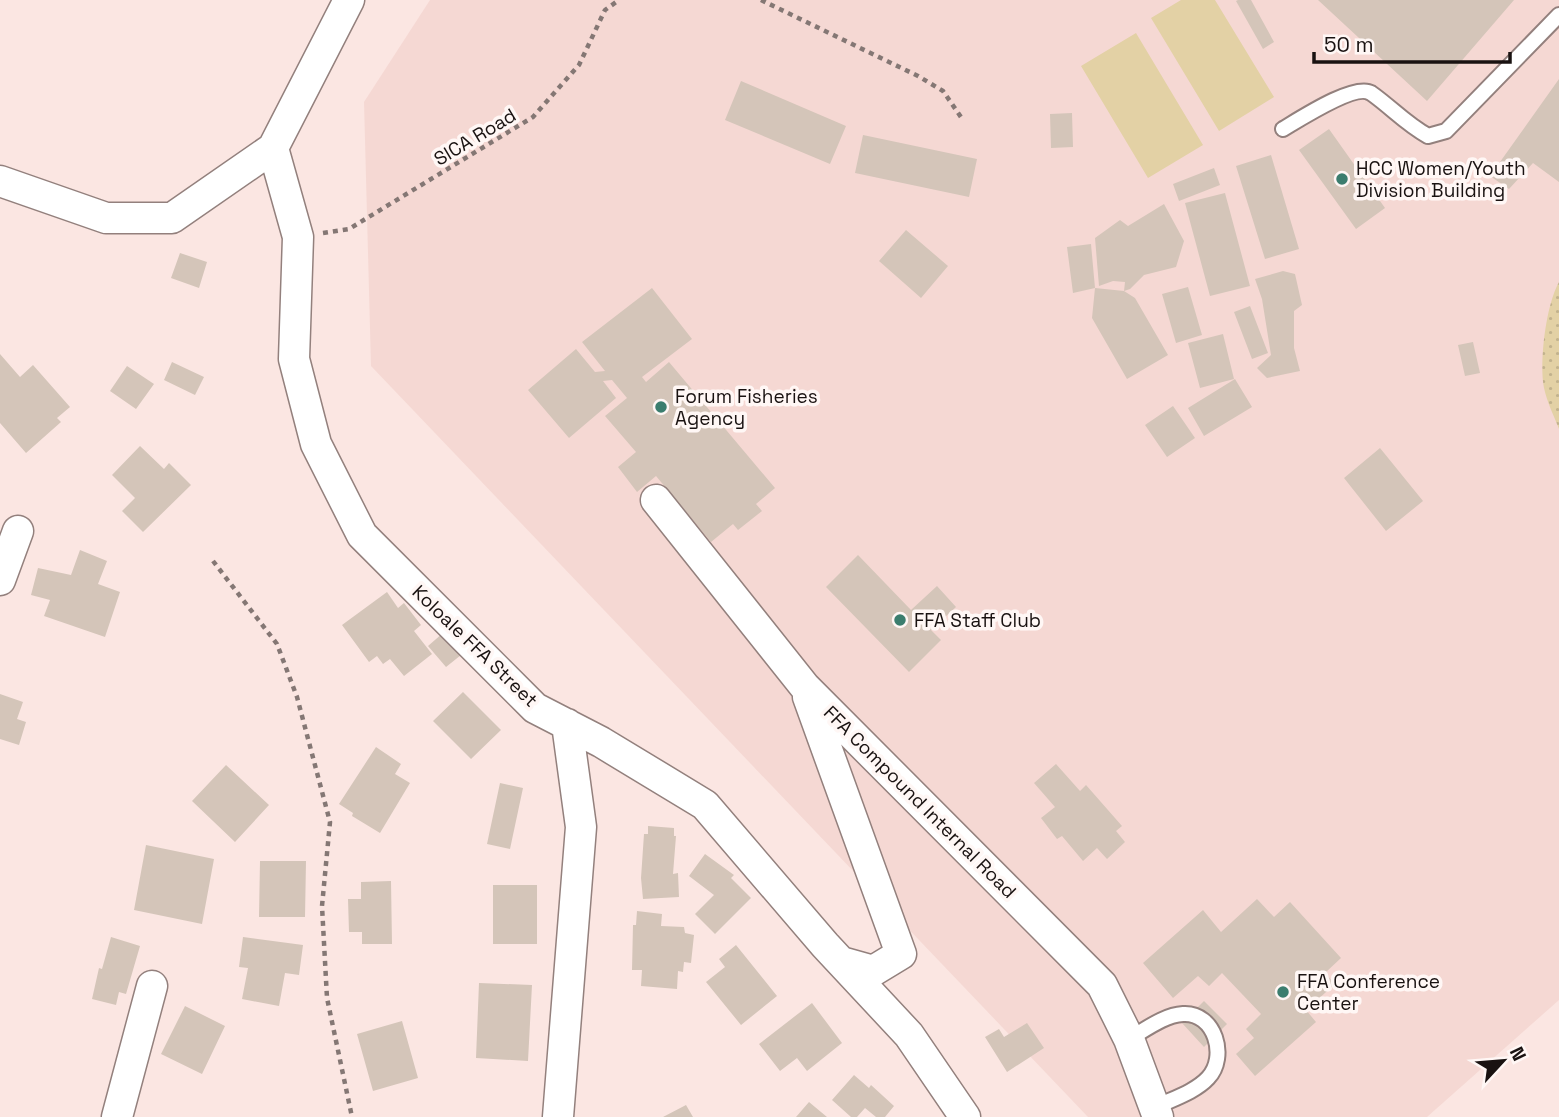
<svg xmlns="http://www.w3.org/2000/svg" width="1559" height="1117" viewBox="0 0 1559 1117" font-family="'Space Grotesk',sans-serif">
  <defs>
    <pattern id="park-dots" width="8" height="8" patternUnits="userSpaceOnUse" patternTransform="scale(1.75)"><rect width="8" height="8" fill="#e3d1a5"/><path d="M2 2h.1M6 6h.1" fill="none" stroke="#c2b28d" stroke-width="1.8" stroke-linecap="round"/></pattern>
  </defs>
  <rect width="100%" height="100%" fill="#fbe6e2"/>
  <path fill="#f5d8d3" d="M430 0H1559V1000L1427 1117H1088L371 366 364 102Z"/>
  <path fill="#e3d1a5" d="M1181 0H1215L1274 97 1219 131 1151 18Z
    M1136 33 1203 145 1148 178 1081 66Z"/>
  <path fill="url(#park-dots)" d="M1559 282V429C1554 416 1547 402 1544 388 1539 361 1546 305 1559 282Z"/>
  <path fill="#d4c5b9" d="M1238 0H1251L1274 42 1263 49 1236 1Z
    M1318 0H1514L1427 101Z
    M1559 79V182L1533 163 1509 189 1490 176Z
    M741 81 846 126 830 164 725 120Z
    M1072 113 1073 147 1051 148 1050 114Z
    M1329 129 1385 208 1356 229 1299 150Z
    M863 135 977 159 969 197 855 173Z
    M1271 155 1299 249 1265 259 1236 166Z
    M1214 168 1220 185 1179 201 1173 184Z
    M1225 193 1250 286 1210 296 1185 203Z
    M1164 204 1184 241 1176 267 1144 275 1130 289 1124 291 1125 282 1113 281 1099 286 1095 238 1120 220 1128 226Z
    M906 230 948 266 921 298 879 261Z
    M1091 244 1095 288 1073 293 1067 247Z
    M180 253 207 262 199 288 171 278Z
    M1283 271 1295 274 1302 305 1294 311V348L1300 371 1267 378 1257 368 1271 355 1262 299 1255 279Z
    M1188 287 1202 335 1176 343 1162 294Z
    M652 288 692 339 642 377 646 382 669 362 775 488 756 504 762 511 738 530 733 524 711 542 656 476 637 492 618 467 636 452 605 416 627 398 612 380 603 381 616 398 569 438 528 390 576 349 595 372 605 371 582 342Z
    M1095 288 1124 291 1135 298 1168 355 1127 379 1092 318Z
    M1250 306 1268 353 1252 359 1234 312Z
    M1223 334 1234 379 1200 388 1188 343Z
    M1473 342 1480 373 1465 376 1458 345Z
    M0 354 20 377 33 365 70 407 57 418 61 422 26 453 0 423Z
    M172 362 204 377 195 395 164 380Z
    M127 366 154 384 136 409 110 391Z
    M1235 379 1252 407 1204 436 1188 408Z
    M1173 406 1195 438 1167 457 1145 425Z
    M140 446 164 469 169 463 191 485 143 532 122 511 135 498 112 475Z
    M1380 448 1423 501 1386 531 1344 478Z
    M80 550 107 561 98 584 120 592 105 637 44 616 50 600 31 595 38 568 71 575Z
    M858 555 911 610 937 586 956 607 931 630 941 640 909 672 826 587Z
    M387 592 398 608 404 603 421 625 414 631 432 654 404 676 390 659 383 664 377 656 369 662 342 625Z
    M443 633 461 655 446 667 428 646Z
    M463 692 501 730 471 759 433 721Z
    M0 694 23 702 17 719 26 722 19 745 0 739Z
    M376 747 401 764 395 774 410 783 380 833 352 816 353 813 339 804Z
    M1056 764 1080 791 1086 785 1122 826 1116 831 1125 842 1107 859 1097 848 1083 861 1062 836 1057 839 1041 818 1055 807 1034 783Z
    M226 765 269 805 235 842 192 801Z
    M500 783 523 788 510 849 487 844Z
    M648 826 674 828V836H676L673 874 678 873 679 897 643 899 641 878 644 834H648Z
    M146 845 214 859 202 924 134 910Z
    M705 854 734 875 731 878 751 898 715 934 695 914 714 895 689 876Z
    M260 861H306L305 917H259Z
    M391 881 392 944H362V932H349L348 899H361V882Z
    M493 885H537V944H493Z
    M1257 899 1274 917 1290 902 1341 958 1325 973 1335 984 1306 1010 1316 1022 1255 1076 1236 1054 1254 1038 1246 1029 1261 1014 1222 973 1209 986 1198 976 1173 998 1143 963 1203 910 1221 932Z
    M637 911 662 914 661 926 684 927 685 933 694 935 691 963 684 962 683 972 678 971 677 989 641 986 642 970H632L633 925H636Z
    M111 937 140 946 126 994 119 992 116 1005 92 999 99 968 102 969Z
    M243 937 303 945 299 975 285 973 279 1006 242 999 248 968 239 967Z
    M736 945 777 996 741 1025 706 982 725 967 719 959Z
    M479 983 532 985 528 1061 476 1058Z
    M1204 1001 1227 1024 1204 1047 1182 1023Z
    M812 1003 842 1043 807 1071 797 1058 780 1071 759 1044Z
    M185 1006 225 1026 202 1074 161 1054Z
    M402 1021 418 1078 373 1091 357 1034Z
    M1027 1023 1044 1048 1007 1072 985 1037 999 1029 1004 1037Z
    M854 1075 869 1088 871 1085 894 1106 885 1117H876L865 1108 857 1117H851L832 1100Z
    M809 1102 827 1117H796Z
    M686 1105 693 1117H663Z"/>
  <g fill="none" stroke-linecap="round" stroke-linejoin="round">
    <defs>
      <path id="service" d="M1283 129C1300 119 1355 83 1371 93 1391 107 1406 124 1428 136L1446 131 1559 15
        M1129 1039C1145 1030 1164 1015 1183 1014 1215 1012 1228 1057 1208 1078 1195 1092 1172 1099 1156 1107"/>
      <path id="minor" d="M273 148 298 237 294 359 316 444 362 535 535 708 601 742 705 805 825 945 909 1035 965 1117
        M0 181 106 218H172L273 148 349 0
        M656 500 805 687 1102 985 1129 1039 1158 1117
        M0 580 18 531
        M808 697 901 954 873 971 841 962
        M117 1117 152 986
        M558 1117 581 827 567 724"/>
    </defs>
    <use href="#service" stroke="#93807d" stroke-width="18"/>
    <use href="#minor" stroke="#93807d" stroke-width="33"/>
    <path stroke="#847774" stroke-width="4.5" stroke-dasharray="5 5" stroke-linecap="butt" d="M761 0 918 76 943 91 963 120
      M323 233 349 229 533 117 579 65 605 10 619 0
      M213 561 277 644 297 697 330 822 322 906 327 998 352 1117"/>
    <use href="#service" stroke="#fff" stroke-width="14"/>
    <use href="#minor" stroke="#fff" stroke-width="30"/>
  </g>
  <g fill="#3b7d6e" stroke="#fff7f5" stroke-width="2.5">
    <circle cx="1342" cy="179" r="7"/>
    <circle cx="661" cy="407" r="7"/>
    <circle cx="900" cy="620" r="7"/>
    <circle cx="1283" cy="992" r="7"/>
  </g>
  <g text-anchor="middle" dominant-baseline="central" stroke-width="7" stroke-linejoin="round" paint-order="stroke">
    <g font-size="19" fill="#191211" stroke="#fff7f5">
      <text transform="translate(475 137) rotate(-31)">SICA Road</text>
      <text transform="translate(475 646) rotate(44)">Koloale FFA Street</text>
      <text transform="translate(920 802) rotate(45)">FFA Compound Internal Road</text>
    </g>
    <g font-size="19" fill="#191211" stroke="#fff7f5" text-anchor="start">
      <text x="1356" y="168">HCC Women/Youth<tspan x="1356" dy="22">Division Building</tspan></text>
      <text x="675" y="396">Forum Fisheries<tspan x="675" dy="22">Agency</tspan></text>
      <text x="914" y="620">FFA Staff Club</text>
      <text x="1297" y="981">FFA Conference<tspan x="1297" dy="22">Center</tspan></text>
    </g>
  </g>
  <g transform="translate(1503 1061) rotate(64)" stroke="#fff7f5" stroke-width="5" paint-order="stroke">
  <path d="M0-5L12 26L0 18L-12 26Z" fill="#191211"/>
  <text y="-10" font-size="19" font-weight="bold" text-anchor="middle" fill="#191211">N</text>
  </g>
  <path d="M1314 52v10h196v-10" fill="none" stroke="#191211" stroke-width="3.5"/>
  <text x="1324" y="52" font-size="21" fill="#191211" stroke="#fff7f5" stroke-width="5" paint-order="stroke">50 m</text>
</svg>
